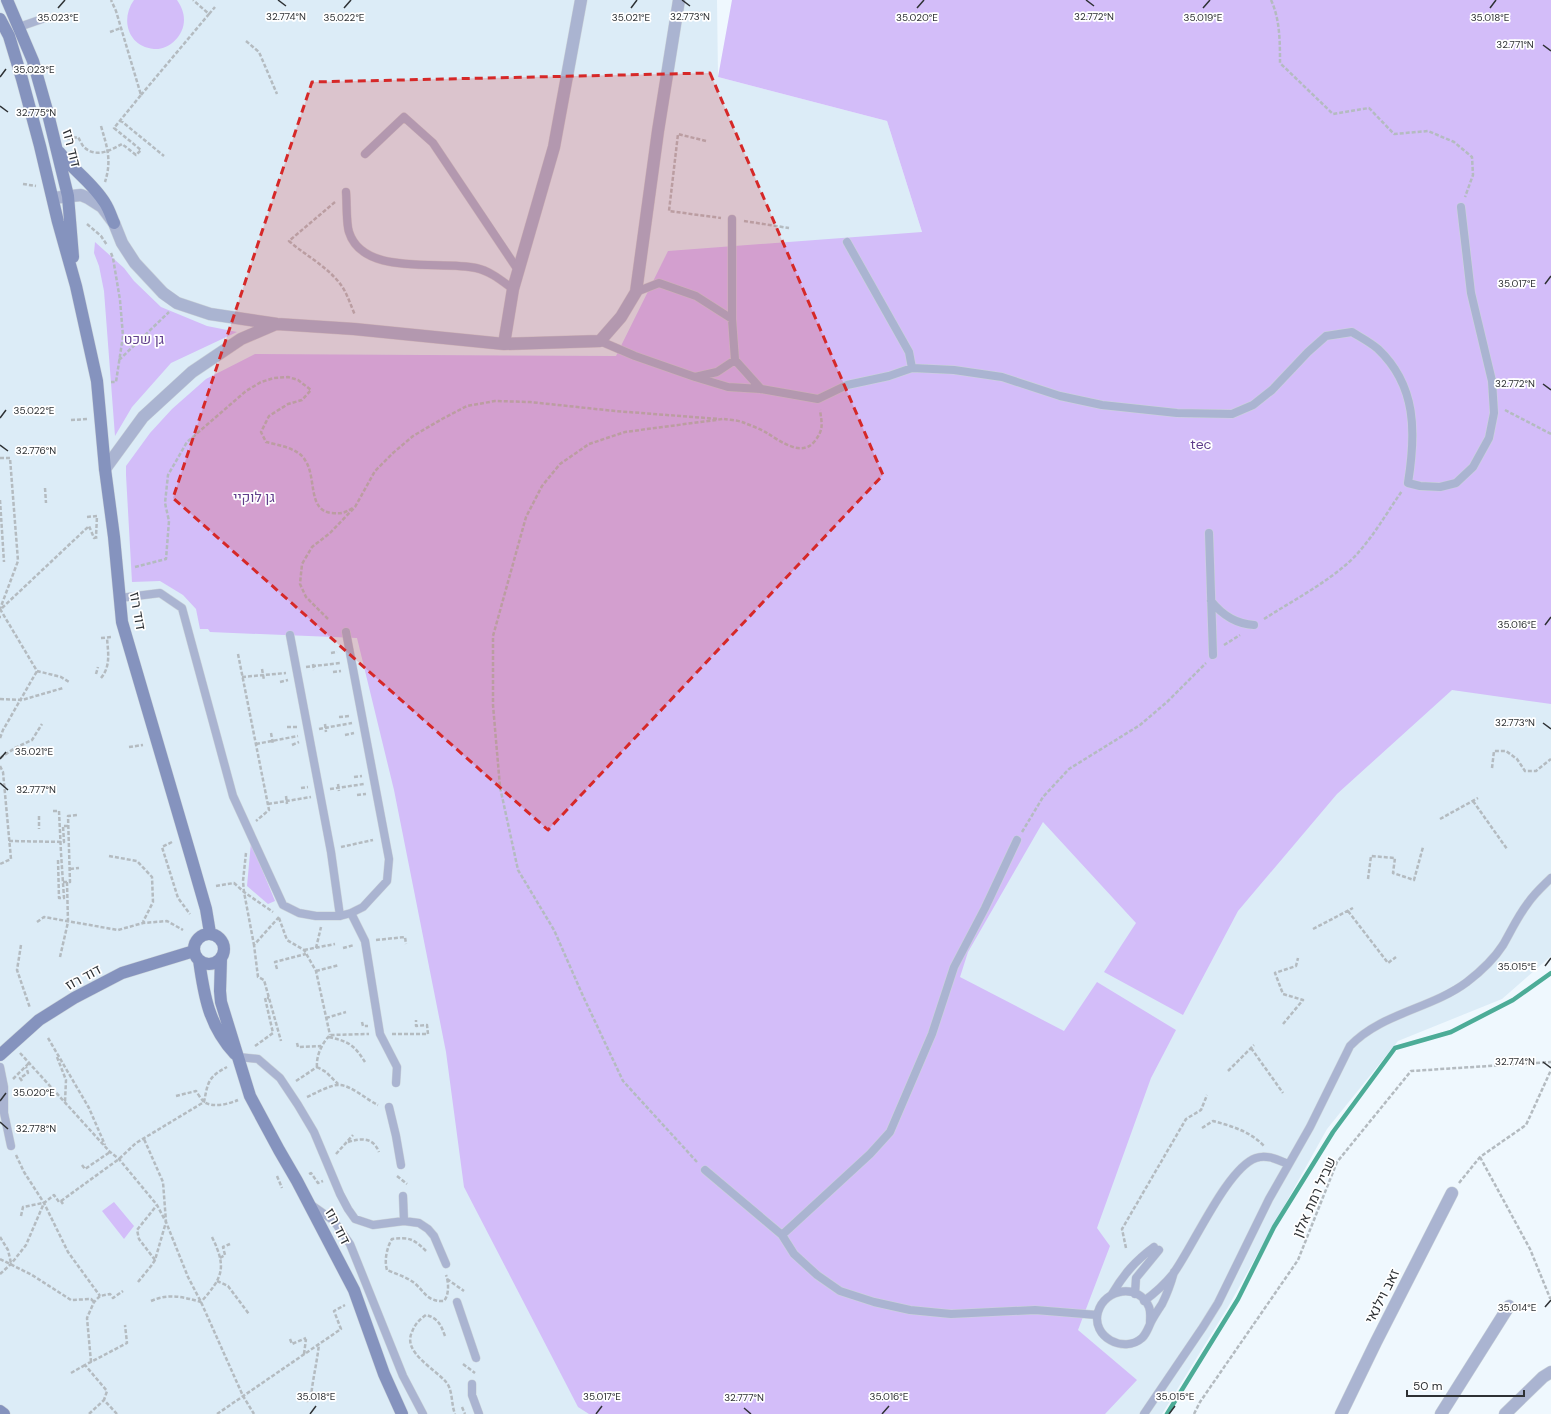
<svg xmlns="http://www.w3.org/2000/svg" width="1551" height="1414" viewBox="0 0 1551 1414" font-family="'DM Sans',Heebo,sans-serif">
  <rect width="100%" height="100%" fill="#eff8fe"/>
  <path fill="#dcecf7" d="M0 0H717L718 77 887 121 922 232 1551 476V956L1502 999 1398 1041 1327 1129 1228 1307 1162 1414H0Z"/>
  <path fill="#d3bdf9" d="M134 0H177C181 6 184 12 184 20 184 36 169 50 154 49 128 47 120 19 134 0Z
    M732 0H1551V704L1452 690 1337 794 1238 911 1183 1015 1104 972 1136 923 1043 822 968 952 960 977 1064 1031 1097 982 1176 1030 1151 1078 1097 1228 1110 1246 1078 1330 1137 1380 1105 1414H589L578 1407 464 1187 446 1052 394 790 357 638 210 632 208 629H200L196 609 183 595 160 581 132 582 126 475V466L150 433 172 409 206 379 255 354 616 356 668 251 922 232 887 121 718 77Z
    M95 242 124 268 134 281 161 307 207 326 237 332 171 363 132 407 115 436 104 291 99 266 94 253Z
    M251 842 275 901 268 904 247 886Z
    M114 1202 134 1226 124 1239 102 1211Z"/>
  <g fill="none" stroke-linecap="round" stroke-linejoin="round">
    <path stroke="#4cac97" stroke-width="4.5" d="M1167 1414 1238 1299 1274 1227 1333 1132 1395 1048 1451 1032 1513 1000 1551 973"/>
    <defs>
      <path id="lane" d="M19 27 45 18
        M365 154 404 117 433 143 518 270
        M346 192C347 202 346 223 349 232 363 277 440 260 476 268 490 271 502 281 513 289
        M732 219V319
        M847 242 909 352 912 368
        M636 292 659 283 696 296 732 319 735 360 761 389
        M600 341 635 356 695 377 717 372 735 360
        M695 377 728 387 761 389 818 399 847 385 889 376 912 368 954 370 1002 377 1060 396 1102 405 1177 413 1232 414 1253 405 1272 390 1308 352 1326 336 1352 332C1360 337 1370 342 1378 349 1417 386 1416 433 1408 483L1420 486 1440 487 1456 483 1473 467 1489 438 1494 413 1492 381 1471 293 1461 207
        M1209 533 1213 655
        M120 598 160 593 182 608 233 796 283 905 299 913 316 916H340L351 913 363 907 387 881 389 859 346 632
        M1211 601C1223 616 1236 624 1254 625
        M290 635 331 852 340 916
        M351 913 365 941 380 1034 397 1067 396 1083
        M238 1057 258 1059 280 1078 298 1105 314 1132 340 1194 348 1209 355 1219 373 1225 404 1221 419 1223 428 1229 434 1236 446 1264
        M0 1067 4 1087V1113L11 1146
        M389 1107 396 1136 401 1165
        M705 1170 782 1235 794 1254 817 1275 840 1291 874 1302 910 1310 951 1314 1035 1310 1097 1315
        M403 1196 404 1221
        M310 1204 334 1221 350 1244 403 1376 423 1414
        M782 1235 870 1154 890 1132 932 1034 954 967 985 908 1017 840
        M1112 1294C1124 1274 1135 1261 1154 1247
        M1135 1294 1136 1278 1159 1250
        M1144 1301C1155 1293 1164 1285 1173 1274 1193 1247 1227 1168 1256 1158 1267 1154 1278 1160 1288 1164
        M457 1302 476 1358
        M1150 1323C1150 1318 1151 1312 1149 1307 1139 1283 1105 1288 1098 1312 1091 1337 1124 1354 1142 1338 1147 1333 1148 1328 1151 1322 1154 1316 1158 1310 1162 1304 1167 1294 1171 1283 1174 1272
        M472 1384V1395L479 1414
        M1144 1414 1203 1327 1218 1303 1269 1199 1310 1127 1350 1046C1381 1013 1431 1009 1467 982 1480 972 1494 959 1503 945 1511 931 1518 916 1528 903 1535 893 1543 886 1551 878"/>
      <path id="street" d="M53 198 81 195 88 198 102 207 114 223 122 243 135 263 163 293 177 303 210 314 277 324 354 329 504 344 513 289 554 147 581 0
        M504 344 600 341 621 317 636 292 658 131 679 0
        M105 469 143 417 192 372 241 339 276 324
        M1341 1414 1376 1342 1452 1193
        M1441 1414 1509 1306
        M1505 1414 1543 1377 1551 1372"/>
      <path id="secondary" d="M7 0 33 61 48 114 68 196 73 257
        M0 19 9 36 22 79 40 146 58 222 76 286 97 381 105 469 114 537 122 622 191 857 206 909 210 933
        M59 152C73 170 93 183 105 203 109 209 111 216 114 223
        M194 949a15 15 0 1 1 30 0a15 15 0 1 1-30 0Z
        M221 958 220 991 221 1002 250 1096 279 1150 297 1181 354 1290 384 1374 402 1414
        M199 960C204 996 209 1026 235 1054
        M0 1055 39 1020 74 998 122 973 194 951
        M0 1411 4 1414"/>
    </defs>
    <use href="#lane" stroke="#ccd4da" stroke-width="9"/>
    <use href="#street" stroke="#ccd4da" stroke-width="13"/>
    <use href="#secondary" stroke="#ccd4da" stroke-width="13"/>
    <path stroke="#b4bbc0" stroke-width="2.5" stroke-dasharray="4 2" stroke-linecap="butt" d="M1271 0C1280 19 1280 42 1280 63L1333 114 1369 108 1394 134 1428 131 1454 142 1472 157 1473 175 1465 197
      M209 14 215 7
      M110 32 121 28
      M246 41 259 52 277 94
      M141 95 209 14 193 0
      M120 120 164 156
      M101 126C107 147 112 160 105 182
      M67 139 78 137C80 140 82 146 85 148 97 158 111 150 122 144L136 155 141 150 114 128 141 95 116 11 111 0
      M706 141 678 134 669 211 721 218
      M23 184 36 186
      M335 202 289 241C306 256 327 266 341 285 347 293 351 306 355 315
      M744 221 789 228
      M87 224 101 236 107 245
      M111 253 113 258 120 300 123 336 116 382H111
      M119 360 169 312
      M1505 410 1551 434
      M724 419C729 420 736 420 742 422 750 425 760 429 767 433 780 441 801 457 814 442 824 430 822 424 820 410
      M71 420 88 419
      M0 458H10L18 561 0 609
      M45 488 46 503
      M0 500 4 562
      M87 517 97 516 96 537
      M135 567 166 559 169 521 165 503 168 475 187 442 246 391 261 382 274 378 288 377 298 380 311 390 302 400 288 404 269 416 261 432 266 442C278 445 298 448 305 460 317 477 307 511 332 513 342 514 344 513 353 508
      M2 608 89 526 94 538 99 537
      M0 609 37 671 61 677 69 682
      M0 617H1
      M328 619 306 597 300 584 302 564 312 547 330 533 355 507 375 471 393 453 413 436 442 419 467 406 495 401 530 402 615 411 719 419
      M1264 619C1292 601 1323 585 1348 563 1370 543 1385 515 1402 491
      M101 638 112 637
      M1224 645 1240 635
      M331 653 337 652
      M238 654 269 810 256 821
      M313 664 314 670
      M306 667 340 663
      M262 669 264 680
      M333 672 341 671
      M96 674 98 667
      M242 677 286 673
      M101 678C111 666 108 652 107 638
      M280 682 288 680
      M0 699 22 700 63 688
      M339 717 350 716
      M325 724 326 732
      M287 727H297
      M319 729 352 723
      M271 733 273 744
      M345 735 354 733
      M0 738 3 730 37 671
      M256 744 298 736
      M292 745 299 742
      M129 747 143 745
      M0 758 15 748 32 740 42 724
      M0 766 3 772 11 859 0 864
      M1492 768 1494 751H1506L1517 759 1525 771H1536L1551 759
      M354 777 362 776
      M338 784 339 791
      M52 786H54V792
      M301 788 308 787
      M330 789 364 784
      M357 795 366 794
      M286 796 287 804
      M1473 801 1507 849
      M268 804 311 797
      M39 816V829
      M1440 819 1478 798
      M1022 832 1043 797 1069 769 1140 725 1167 702 1206 663
      M9 841 64 842 63 826H68
      M172 842 162 847 178 898 190 914
      M341 847 373 840
      M246 853 243 881 244 892 254 945
      M109 856 137 861 152 877 153 902 143 922
      M58 860 59 898H64L61 853
      M70 869 79 868
      M1368 879 1371 856 1395 858 1393 873 1414 880 1423 847
      M63 882H70L68 816 78 815
      M216 886 234 883 244 892 273 912
      M1348 911 1388 963 1396 957
      M279 917 254 945 258 977 264 980 281 1041
      M279 918 287 940 304 950 316 971 330 1035
      M37 922 44 917 118 930 143 923 167 921 183 930
      M1313 929 1353 908
      M376 940 405 937 406 944
      M21 945 17 970 30 1008
      M316 948 321 927
      M343 948 354 945
      M304 950 335 944
      M60 957 68 922 67 882
      M277 969 275 962 306 954
      M316 971 339 965
      M326 1018 346 1012
      M362 1022 363 1026H368
      M1283 1024 1303 1000 1283 994 1275 973 1296 966 1298 958
      M392 1034H428L427 1025 416 1026V1020
      M329 1037C350 1042 354 1045 365 1062
      M48 1038 89 1108 105 1145
      M297 1043 298 1047 321 1046
      M255 1046 273 1033 265 998H269
      M1251 1048 1283 1093
      M20 1053 110 1152 119 1159 157 1205 166 1222 188 1277 201 1302 243 1396 254 1414
      M57 1057 66 1080 65 1102
      M317 1067C316 1056 322 1043 330 1035L369 1034
      M317 1067 326 1072 338 1084
      M1228 1071 1254 1045
      M13 1079 30 1062
      M22 1081 20 1078 28 1073 26 1067
      M296 1081 317 1067
      M176 1096 196 1091C198 1094 201 1099 204 1102 213 1108 229 1104 238 1100
      M307 1097C314 1094 332 1084 339 1085 351 1085 367 1100 378 1105
      M1202 1128 1213 1121C1232 1126 1251 1132 1264 1146
      M348 1142C361 1138 373 1137 379 1152
      M336 1154 353 1135
      M16 1155 24 1172 44 1203 68 1252 100 1296
      M1480 1157 1530 1249 1550 1298 1551 1297
      M697 1162 623 1081 583 996 554 930 518 870 500 787 493 705V636L526 517 542 486 560 464 589 444 625 432 723 419
      M82 1165 85 1169 110 1152
      M309 1174 311 1173 318 1183 323 1181
      M277 1176 282 1188
      M397 1176 407 1184
      M1459 1183 1480 1157 1526 1125 1551 1070
      M61 1201 119 1159 136 1143 204 1102C208 1082 208 1077 227 1067
      M21 1216 23 1207 43 1203
      M0 1237 8 1250 11 1263
      M1126 1248 1122 1229 1186 1119 1201 1110 1207 1095
      M426 1251C414 1239 410 1237 392 1239 387 1247 384 1260 387 1270 394 1273 406 1277 413 1282 424 1290 426 1302 444 1301 449 1295 449 1283 446 1275
      M220 1258 225 1255 223 1247 230 1244
      M0 1259 32 1275 71 1300 91 1299 94 1302
      M155 1260 139 1239 137 1230 157 1205
      M0 1274 11 1264 26 1245 44 1203 54 1195 59 1202 61 1201 63 1204
      M447 1279 464 1291
      M217 1281 228 1286 249 1314
      M138 1282 151 1266 155 1260 166 1222 163 1182 144 1139
      M151 1301C169 1293 183 1297 201 1302 223 1277 227 1268 212 1237
      M445 1336C441 1325 438 1318 426 1315 419 1320 415 1324 412 1332 402 1352 435 1369 446 1382 453 1390 451 1404 455 1414
      M290 1339 292 1344 306 1338
      M304 1354 306 1339
      M91 1362 87 1318 94 1302 100 1296 110 1294 113 1298 123 1291
      M463 1364 475 1373
      M71 1373 85 1365
      M308 1402 307 1400 311 1396C313 1378 317 1362 319 1344
      M462 1407 465 1414
      M89 1414 104 1400
      M117 1414 104 1400 107 1391 85 1365 127 1343 125 1325
      M217 1414 341 1329 334 1311 345 1305
      M1194 1414 1200 1402 1298 1260 1337 1162 1411 1071 1551 1062"/>
    <use href="#lane" stroke="#aab4d1" stroke-width="8"/>
    <use href="#street" stroke="#aab4d1" stroke-width="12"/>
    <use href="#secondary" stroke="#8593be" stroke-width="12"/>
    <path stroke="#b4bbc0" stroke-width="2.5" stroke-dasharray="4 2" stroke-linecap="butt" d="M53 811H59L61 853"/>
  </g>
  <path fill="#d62828" fill-opacity="0.2" stroke="#d62828" stroke-width="3" stroke-dasharray="8 5" stroke-linejoin="round" d="M710 73 883 475 548 830 173 498 312 82Z"/>
  <path fill="none" stroke="#2e3134" stroke-width="1.5" d="M278 0 286 6M682 0 690 6M1086 0 1094 6M58 8 65 0M344 8 351 0M631 8 637 0M917 8 924 0M1203 8 1210 0M1490 8 1496 0M1543 45 1551 51M0 77 6 69M0 106 8 112M1545 284 1551 276M1543 384 1551 390M0 418 6 410M0 445 8 451M1545 625 1551 617M1543 723 1551 729M0 759 6 752M0 783 8 790M1545 966 1551 958M1543 1062 1551 1068M0 1101 6 1093M0 1122 8 1129M1545 1307 1551 1300M744 1408 751 1414M310 1414 316 1406M596 1414 602 1406M882 1414 889 1406M1169 1414 1175 1406"/>
  <g text-anchor="middle" dominant-baseline="central" stroke-width="3.5" stroke-linejoin="round" paint-order="stroke">
    <g font-size="14" fill="#2e3134" stroke="#fff">
      <text transform="translate(72 148) rotate(76)">דוד רוז</text>
      <text transform="translate(138 611) rotate(80)">דוד רוז</text>
      <text transform="translate(83 977) rotate(-28)">דוד רוז</text>
      <text transform="translate(1314 1197) rotate(-66)">שביל רמת אלון</text>
      <text transform="translate(338 1226) rotate(63)">דוד רוז</text>
      <text transform="translate(1382 1296) rotate(-63)">זאב וילנאי</text>
    </g>
    <g font-size="14" fill="#5f3d8b" stroke="#fff">
      <text x="144" y="339">גן שכט</text>
      <text x="1201" y="444">tec</text>
      <text x="254" y="497">גן לוקיי</text>
    </g>
  </g>
  <g font-size="10" text-anchor="middle" fill="#2e3134" stroke="#fff" stroke-width="3.5" stroke-linejoin="round" paint-order="stroke">
    <text x="286" y="20">32.774°N</text>
    <text x="690" y="20">32.773°N</text>
    <text x="1094" y="20">32.772°N</text>
    <text x="58" y="21">35.023°E</text>
    <text x="344" y="21">35.022°E</text>
    <text x="631" y="21">35.021°E</text>
    <text x="917" y="21">35.020°E</text>
    <text x="1203" y="21">35.019°E</text>
    <text x="1490" y="21">35.018°E</text>
    <text x="1515" y="48">32.771°N</text>
    <text x="34" y="73">35.023°E</text>
    <text x="36" y="116">32.775°N</text>
    <text x="1517" y="287">35.017°E</text>
    <text x="1515" y="387">32.772°N</text>
    <text x="34" y="414">35.022°E</text>
    <text x="36" y="454">32.776°N</text>
    <text x="1517" y="628">35.016°E</text>
    <text x="1515" y="726">32.773°N</text>
    <text x="34" y="755">35.021°E</text>
    <text x="36" y="793">32.777°N</text>
    <text x="1517" y="970">35.015°E</text>
    <text x="1515" y="1065">32.774°N</text>
    <text x="34" y="1096">35.020°E</text>
    <text x="36" y="1132">32.778°N</text>
    <text x="1517" y="1311">35.014°E</text>
    <text x="316" y="1400">35.018°E</text>
    <text x="602" y="1400">35.017°E</text>
    <text x="889" y="1400">35.016°E</text>
    <text x="1175" y="1400">35.015°E</text>
    <text x="744" y="1401">32.777°N</text>
  </g>
  <path d="M1407 1390v6h117v-6" fill="none" stroke="#2e3134" stroke-width="2"/>
  <text x="1413" y="1390" font-size="12" fill="#2e3134" stroke="#ffffff" stroke-width="3" paint-order="stroke">50 m</text>
</svg>
